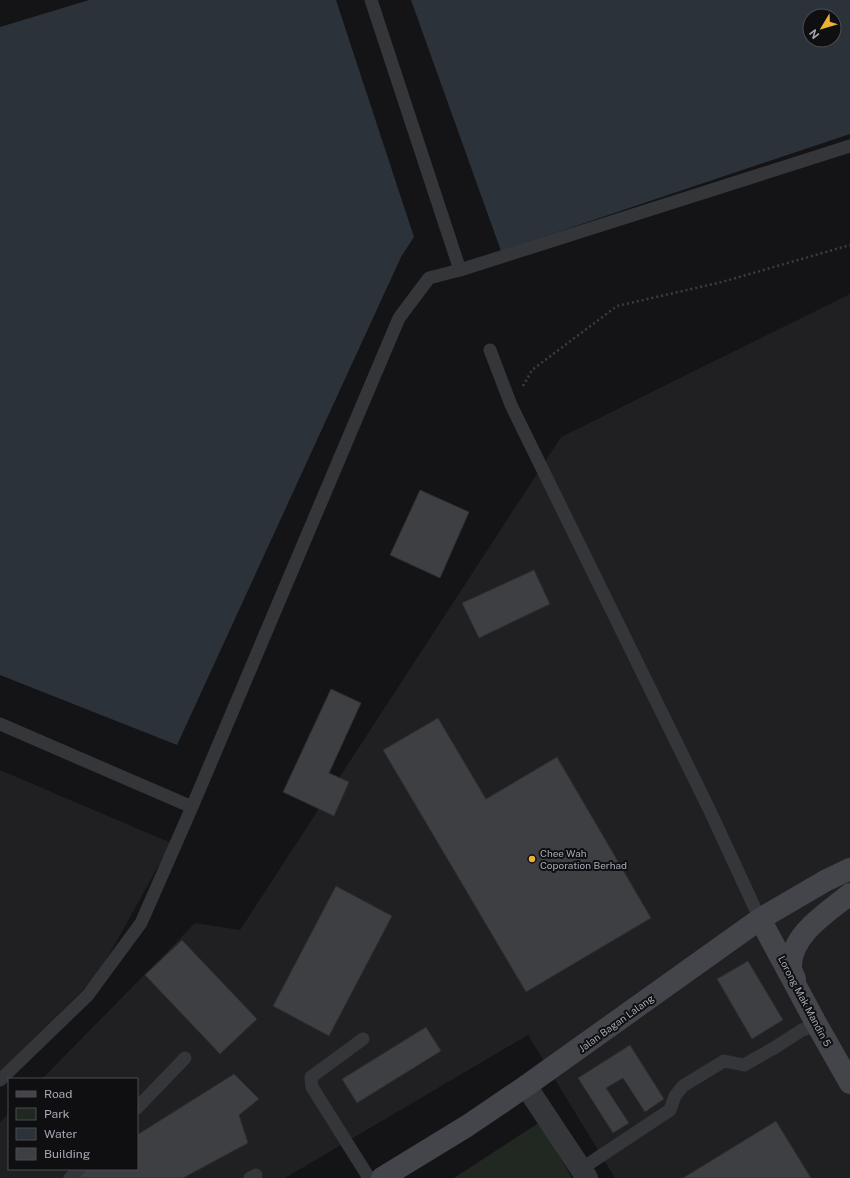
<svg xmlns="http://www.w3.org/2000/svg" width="850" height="1178" viewBox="0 0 850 1178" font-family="'Public Sans',sans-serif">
  <rect width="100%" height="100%" fill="#141416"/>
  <path fill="#202023" d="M850 294V1178H615L528 1035 285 1178H0V1122L9 1113V1169H137V1079H42L195 923 240 930 561 437Z
    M0 770 171 843 98 975 0 1071Z"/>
  <path fill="#202821" d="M540 1122 572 1178H454Z"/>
  <path fill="#2b3239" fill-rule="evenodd" d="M89 0H336L414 237 401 257 177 745 0 675V27Z
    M411 0H850V134L501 251ZM810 16H834V40H810Z"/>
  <path fill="#3e3f43" stroke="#2e2e32" d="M420 490 469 512 440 578 390 555Z
    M534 570 550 604 479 638 462 603Z
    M331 689 361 703 329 773 349 782 334 816 283 792Z
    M438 718 486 799 557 757 651 918 526 992 383 750Z
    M336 886 392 916 329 1036 273 1006Z
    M182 940 257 1019 220 1054 145 975Z
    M748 961 783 1020 752 1039 717 979Z
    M426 1027 441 1051 357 1103 342 1079Z
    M630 1045 664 1099 645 1112 623 1078 606 1088 629 1123 613 1133 578 1078Z
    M234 1074 259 1099 239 1115 248 1143 183 1178H76L84 1169H137V1135Z
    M776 1121 811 1178H683Z"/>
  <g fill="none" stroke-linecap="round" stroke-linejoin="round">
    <path stroke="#3b3d41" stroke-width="2.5" stroke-dasharray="2 3" stroke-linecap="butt" d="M523 386 532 370 617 306 722 282 850 245"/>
    <path stroke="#35363a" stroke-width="13" d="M371 0 460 270
      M490 350 511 405 711 813 760 919
      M0 724 192 807
      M363 1039 311 1077 312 1087 369 1178
      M0 1080 88 995 141 923 192 807 399 318 429 278 460 270 850 146
      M137 1108 185 1058
      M581 1169 670 1110 675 1096 683 1086 724 1061 744 1065 774 1048 802 1030 817 1025
      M70 1178 79 1169
      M250 1178 256 1175"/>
    <path stroke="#35363a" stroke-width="22" d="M526 1086 587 1178"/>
    <path stroke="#43454a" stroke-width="22" d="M760 919 817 1025 850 1083
      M795 979C794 976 791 971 791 967 790 935 828 912 850 894
      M382 1178 467 1126 526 1086 760 919 825 881 850 869"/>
  </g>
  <circle fill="#ecb236" stroke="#0f0f11" stroke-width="1.5" cx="532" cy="859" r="4"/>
  <g text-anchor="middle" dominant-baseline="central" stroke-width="4" stroke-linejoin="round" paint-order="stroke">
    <g font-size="10" fill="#a6aab5" stroke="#0f0f11" text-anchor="start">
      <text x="540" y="853">Chee Wah<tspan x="540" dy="12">Coporation Berhad</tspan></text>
    </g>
    <g font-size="10" fill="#a6aab5" stroke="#0f0f11">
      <text transform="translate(805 1001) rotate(62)">Lorong Mak Mandin 5</text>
      <text transform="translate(616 1023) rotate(-36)">Jalan Bagan Lalang</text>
    </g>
  </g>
  <rect x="8" y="1078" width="130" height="92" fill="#0f0f11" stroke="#4b4d53"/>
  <rect x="16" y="1091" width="20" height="6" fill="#43454a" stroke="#4b4d53"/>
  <text x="44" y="1098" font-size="12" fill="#a6aab5">Road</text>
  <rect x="16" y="1108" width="20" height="12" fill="#202821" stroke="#4b4d53"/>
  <text x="44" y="1118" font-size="12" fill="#a6aab5">Park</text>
  <rect x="16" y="1128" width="20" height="12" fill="#2b3239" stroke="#4b4d53"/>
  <text x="44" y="1138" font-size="12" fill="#a6aab5">Water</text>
  <rect x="16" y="1148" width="20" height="12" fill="#3e3f43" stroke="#4b4d53"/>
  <text x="44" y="1158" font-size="12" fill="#a6aab5">Building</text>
  <g transform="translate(822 28) rotate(232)"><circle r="19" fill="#0f0f11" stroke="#4b4d53"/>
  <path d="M0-3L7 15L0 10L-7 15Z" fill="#ecb236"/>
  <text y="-6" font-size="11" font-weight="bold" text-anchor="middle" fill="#a6aab5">N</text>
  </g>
</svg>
